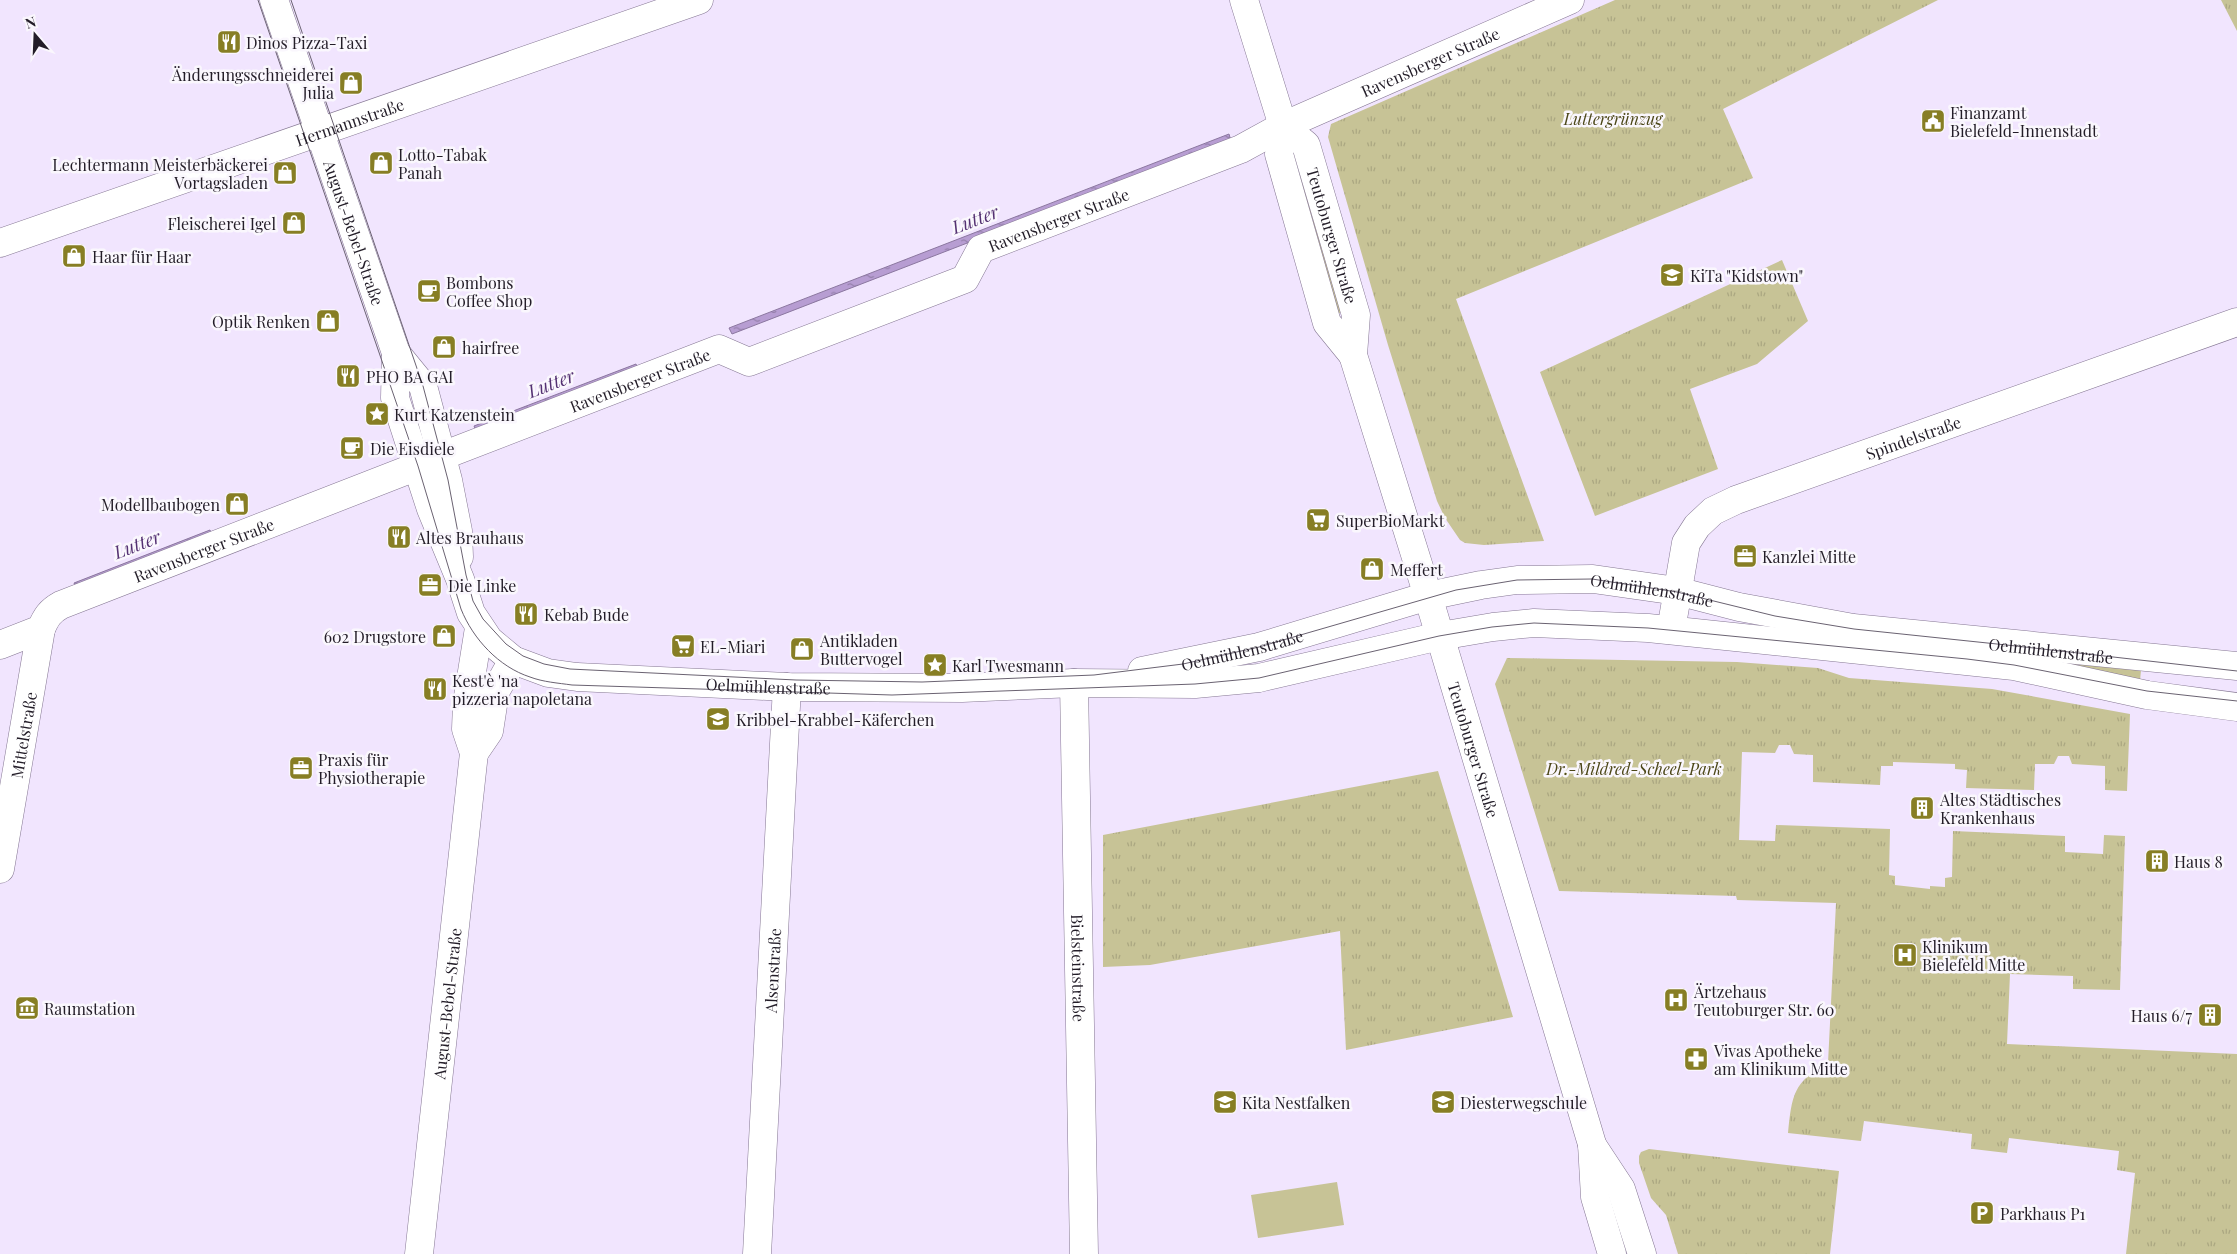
<svg xmlns="http://www.w3.org/2000/svg" width="2237" height="1254" viewBox="0 0 2237 1254" font-family="'Playfair Display',serif">
  <defs>
    <pattern id="park-tufts" width="24" height="20" patternUnits="userSpaceOnUse" patternTransform="scale(1.25)"><rect width="24" height="20" fill="#c7c396"/><path d="M3 7l-1-3M5 7V3M7 7l1-3M15 17l-1-3M17 17v-4M19 17l1-3" fill="none" stroke="#aba781"/></pattern>
    <pattern id="water-ripples" width="26" height="14" patternUnits="userSpaceOnUse" patternTransform="scale(1.25)"><rect width="26" height="14" fill="#b79dd2"/><path d="M2 4q2-2 4 0t4 0M15 11q2-2 4 0t4 0" fill="none" stroke="#947faa"/></pattern>
  </defs>
  <rect width="100%" height="100%" fill="#f1e5fe"/>
  <path fill="#c7c396" d="M1305 173 1343 312 1337 314 1295 177Z
    M2060 661 2141 670 2140 681 2058 663Z
    M1337 1182 1344 1225 1258 1238 1251 1195Z"/>
  <path fill="url(#park-tufts)" d="M1615 0H1938L1723 109 1753 178 1456 299 1544 541 1484 545 1465 543 1460 540 1445 518 1437 501 1388 345 1328 137 1331 124Z
    M2221 0H2237V31Z
    M1782 260 1808 321 1757 364 1690 389 1718 469 1595 516 1540 372Z
    M1507 658 1737 662 1818 668 1849 678 1992 689 2130 714 2127 791 2105 790V766L2072 764 2069 756H2058L2054 764H2035L2034 790 1966 788 1967 770 1955 769V764L1893 762V766H1881L1880 785 1813 782V755L1794 754 1790 745H1779L1775 753 1742 752 1739 840 1775 841 1776 825 1890 829 1889 875 1895 876V885L1930 889V886L1945 887V878L1952 877 1953 831 2065 836V852L2103 854 2104 835 2125 836 2120 990 2073 989V976L2010 974 2007 1044 2237 1054V1254H2126L2135 1173 2117 1170 2119 1151 2009 1138 2007 1153 1973 1149H1971L1972 1134 1864 1121 1861 1141 1788 1133C1792 1095 1793 1082 1828 1063L1836 903 1737 900 1736 896 1559 891 1495 684Z
    M1438 771 1513 1017 1346 1050 1340 931 1150 965 1103 967V835Z
    M1649 1149 1839 1171 1830 1254H1678L1666 1215 1651 1198 1639 1163V1156L1641 1152Z"/>
  <path fill="url(#water-ripples)" stroke="#8b779f" d="M1229 134 1231 141 732 334 729 328Z
    M636 364 637 367 477 433 474 426Z
    M210 530 211 533 76 588 74 583Z"/>
  <g fill="none" stroke-linecap="round" stroke-linejoin="round">
    <defs>
      <g id="minor">
        <path id="s1" d="M274 0 396 353 423 386 448 480 458 531 459 557"/>
        <path id="s2" d="M0 243 699 0"/>
        <path id="s3" d="M396 353 395 398 431 509 460 579 471 613 489 640 513 660 548 673 577 677 787 687 962 688 1074 683 1195 684 1259 678 1440 636"/>
        <path id="s4" d="M442 456 719 349 749 362 965 279 981 249 1241 149 1283 126 1570 0"/>
        <path id="s5" d="M1671 630 1686 543 1697 526 1713 511 1736 500 2237 322"/>
        <path id="s6" d="M0 645 41 629C46 617 50 611 61 605L418 466"/>
        <path d="M1142 671 1259 647 1428 596"/>
        <path id="s7" d="M1074 683 1084 1254"/>
        <path d="M474 753 489 731 495 692 513 660"/>
        <path id="s8" d="M0 869 41 629"/>
        <path id="s9" d="M419 1254 474 753 466 729 467 703 479 628"/>
        <path id="s10" d="M757 1254 787 687"/>
      </g>
      <g id="tertiary">
        <path d="M1244 0 1283 126 1279 154 1327 323 1353 355"/>
        <path id="s11" d="M1283 126 1306 145 1356 315 1353 355 1428 596 1592 1144 1595 1197 1612 1254"/>
        <path d="M1428 596 1481 585 1517 580 1593 579 1677 591 1739 607 1853 628 2237 666"/>
        <path d="M1440 636 1493 627 1534 623 1648 628 2014 666 2147 695 2237 707"/>
        <path d="M1592 1145 1621 1189 1642 1254"/>
      </g>
    </defs>
    <use href="#minor" stroke="#857793" stroke-width="29"/>
    <use href="#tertiary" stroke="#857793" stroke-width="29"/>
    <use href="#minor" stroke="#fff" stroke-width="28"/>
    <use href="#tertiary" stroke="#fff" stroke-width="28"/>
    <g stroke="#6a6271" stroke-width="1">
      <path d="M258 0 418 466 461 609C473 639 499 667 530 677 543 682 558 683 572 685L892 695 1195 684 1259 678 1439 636 1492 627 1534 623 1648 628 1967 659 2014 665 2147 691 2237 701"/>
      <path id="s12" d="M291 0 423 386 448 480 466 575 473 601 483 619 506 644 523 656 544 664 570 669 796 680 922 682 1094 675 1183 664 1259 647 1456 590 1517 580 1592 579 1677 592 1775 616 1854 629 2016 646 2237 671"/>
    </g>
  </g>
  <defs>
    <symbol id="restaurant-square" viewBox="-11 -11 22 22"><rect x="-9" y="-9" width="18" height="18" rx="4" fill="#877e24" stroke="#faf7fd"/><path d="M-5-6h1v4h1v-4h1v4h1v-4h1v5L-1.5 .5V6h-2V.5L-5-1ZM5-6V6H3V1.5H1.5Q1.5-4 5-6Z" fill="#fff"/></symbol>
    <symbol id="shop-square" viewBox="-11 -11 22 22"><rect x="-9" y="-9" width="18" height="18" rx="4" fill="#877e24" stroke="#faf7fd"/><path d="M-5-2.5h2.3a2.7 3.5 0 0 1 5.4 0H5L5.5 6h-11ZM-1.5-2.5h3a1.5 2.3 0 0 0-3 0Z" fill="#fff"/></symbol>
    <symbol id="civic-square" viewBox="-11 -11 22 22"><rect x="-9" y="-9" width="18" height="18" rx="4" fill="#877e24" stroke="#faf7fd"/><path d="M-.6-6.5H3V-4.5H.6V-3L4-1V1h2V6H-6V1h2V-1L-.6-3ZM-1.2 2.5V6h2.4V2.5Z" fill="#fff"/></symbol>
    <symbol id="school-square" viewBox="-11 -11 22 22"><rect x="-9" y="-9" width="18" height="18" rx="4" fill="#877e24" stroke="#faf7fd"/><path d="M0-5L7-2L0 1L-7-2ZM-4 1L0 2.5L4 1V4Q0 6-4 4Z" fill="#fff"/></symbol>
    <symbol id="cafe-square" viewBox="-11 -11 22 22"><rect x="-9" y="-9" width="18" height="18" rx="4" fill="#877e24" stroke="#faf7fd"/><path d="M-5.5-4.5H6V0H3Q3 3.5 0 3.5H-2.5Q-5.5 3.5-5.5 0ZM3-3.2v2h1.7v-2ZM-6 4.5H4V6H-6Z" fill="#fff"/></symbol>
    <symbol id="sight-square" viewBox="-11 -11 22 22"><rect x="-9" y="-9" width="18" height="18" rx="4" fill="#877e24" stroke="#faf7fd"/><path d="M0-6L1.8-2.2L6-1.7L2.9 1.2L3.7 5.4L0 3.3L-3.7 5.4L-2.9 1.2L-6-1.7L-1.8-2.2Z" fill="#fff"/></symbol>
    <symbol id="supermarket-square" viewBox="-11 -11 22 22"><rect x="-9" y="-9" width="18" height="18" rx="4" fill="#877e24" stroke="#faf7fd"/><path d="M-6-5.5h2.5l.6 2H6L4.5 2H-2.5L-4.4-4H-6ZM-1.5 3.2a1.3 1.3 0 1 0 .1 0ZM3 3.2a1.3 1.3 0 1 0 .1 0Z" fill="#fff"/></symbol>
    <symbol id="office-square" viewBox="-11 -11 22 22"><rect x="-9" y="-9" width="18" height="18" rx="4" fill="#877e24" stroke="#faf7fd"/><path d="M-6-3h4V-5.5h4V-3h4V5H-6ZM-1-4.5V-3h2v-1.5ZM-6 0V1H6V0Z" fill="#fff"/></symbol>
    <symbol id="building-square" viewBox="-11 -11 22 22"><rect x="-9" y="-9" width="18" height="18" rx="4" fill="#877e24" stroke="#faf7fd"/><path d="M-4-6H4V6H1V3H-1V6H-4ZM-2.5-4.3h1.7v1.8h-1.7ZM.8-4.3h1.7v1.8H.8ZM-2.5-1h1.7V.8h-1.7ZM.8-1h1.7V.8H.8Z" fill="#fff"/></symbol>
    <symbol id="hospital-square" viewBox="-11 -11 22 22"><rect x="-9" y="-9" width="18" height="18" rx="4" fill="#877e24" stroke="#faf7fd"/><path d="M-5-5h3v3.5h4V-5h3V5h-3V1.5h-4V5h-3Z" fill="#fff"/></symbol>
    <symbol id="museum-square" viewBox="-11 -11 22 22"><rect x="-9" y="-9" width="18" height="18" rx="4" fill="#877e24" stroke="#faf7fd"/><path d="M0-6L6-3V-2H-6V-3ZM-5-1h2V3h-2ZM-1-1h2V3h-2ZM3-1h2V3H3ZM-6 4H6V6H-6Z" fill="#fff"/></symbol>
    <symbol id="pharmacy-square" viewBox="-11 -11 22 22"><rect x="-9" y="-9" width="18" height="18" rx="4" fill="#877e24" stroke="#faf7fd"/><path d="M-2-6h4v4h4v4h-4v4h-4v-4h-4v-4h4Z" fill="#fff"/></symbol>
    <symbol id="parking-square" viewBox="-11 -11 22 22"><rect x="-9" y="-9" width="18" height="18" rx="4" fill="#877e24" stroke="#faf7fd"/><path d="M-3.5-5.5H1a3.5 3.5 0 0 1 0 7H-1V5.5H-3.5ZM-1-3.4V-.6H.8a1.4 1.4 0 0 0 0-2.8Z" fill="#fff"/></symbol>
  </defs>
  <g fill-rule="evenodd">
    <use href="#restaurant-square" x="215" y="28" width="28" height="28"/>
    <use href="#shop-square" x="337" y="69" width="28" height="28"/>
    <use href="#civic-square" x="1919" y="107" width="28" height="28"/>
    <use href="#shop-square" x="367" y="149" width="28" height="28"/>
    <use href="#shop-square" x="271" y="159" width="28" height="28"/>
    <use href="#shop-square" x="280" y="209" width="28" height="28"/>
    <use href="#shop-square" x="60" y="242" width="28" height="28"/>
    <use href="#school-square" x="1658" y="261" width="28" height="28"/>
    <use href="#cafe-square" x="415" y="277" width="28" height="28"/>
    <use href="#shop-square" x="314" y="307" width="28" height="28"/>
    <use href="#shop-square" x="430" y="333" width="28" height="28"/>
    <use href="#restaurant-square" x="334" y="362" width="28" height="28"/>
    <use href="#sight-square" x="363" y="400" width="28" height="28"/>
    <use href="#cafe-square" x="338" y="434" width="28" height="28"/>
    <use href="#shop-square" x="223" y="490" width="28" height="28"/>
    <use href="#supermarket-square" x="1304" y="506" width="28" height="28"/>
    <use href="#restaurant-square" x="385" y="523" width="28" height="28"/>
    <use href="#office-square" x="1731" y="542" width="28" height="28"/>
    <use href="#shop-square" x="1358" y="555" width="28" height="28"/>
    <use href="#office-square" x="416" y="571" width="28" height="28"/>
    <use href="#restaurant-square" x="512" y="600" width="28" height="28"/>
    <use href="#shop-square" x="430" y="622" width="28" height="28"/>
    <use href="#supermarket-square" x="669" y="632" width="28" height="28"/>
    <use href="#shop-square" x="788" y="635" width="28" height="28"/>
    <use href="#sight-square" x="921" y="651" width="28" height="28"/>
    <use href="#restaurant-square" x="421" y="675" width="28" height="28"/>
    <use href="#school-square" x="704" y="705" width="28" height="28"/>
    <use href="#office-square" x="287" y="754" width="28" height="28"/>
    <use href="#building-square" x="1908" y="794" width="28" height="28"/>
    <use href="#building-square" x="2143" y="847" width="28" height="28"/>
    <use href="#hospital-square" x="1891" y="941" width="28" height="28"/>
    <use href="#hospital-square" x="1662" y="986" width="28" height="28"/>
    <use href="#museum-square" x="13" y="994" width="28" height="28"/>
    <use href="#building-square" x="2196" y="1001" width="28" height="28"/>
    <use href="#pharmacy-square" x="1682" y="1045" width="28" height="28"/>
    <use href="#school-square" x="1211" y="1088" width="28" height="28"/>
    <use href="#school-square" x="1429" y="1088" width="28" height="28"/>
    <use href="#parking-square" x="1968" y="1199" width="28" height="28"/>
  </g>
  <g text-anchor="middle" dominant-baseline="central" stroke-width="5" stroke-linejoin="round" paint-order="stroke">
    <g font-size="16" fill="#231d28" stroke="#faf7fd" text-anchor="start">
      <text x="246" y="42">Dinos Pizza-Taxi</text>
      <text x="334" y="74" text-anchor="end">Änderungsschneiderei<tspan x="334" dy="18">Julia</tspan></text>
      <text x="1950" y="112">Finanzamt<tspan x="1950" dy="18">Bielefeld-Innenstadt</tspan></text>
      <text x="398" y="154">Lotto-Tabak<tspan x="398" dy="18">Panah</tspan></text>
      <text x="268" y="164" text-anchor="end">Lechtermann Meisterbäckerei<tspan x="268" dy="18">Vortagsladen</tspan></text>
      <text x="276" y="223" text-anchor="end">Fleischerei Igel</text>
      <text x="92" y="256">Haar für Haar</text>
      <text x="1690" y="275">KiTa "Kidstown"</text>
      <text x="446" y="282">Bombons<tspan x="446" dy="18">Coffee Shop</tspan></text>
      <text x="310" y="321" text-anchor="end">Optik Renken</text>
      <text x="462" y="347">hairfree</text>
      <text x="366" y="376">PHO BA GAI</text>
      <text x="394" y="414">Kurt Katzenstein</text>
      <text x="370" y="448">Die Eisdiele</text>
      <text x="220" y="504" text-anchor="end">Modellbaubogen</text>
      <text x="1336" y="520">SuperBioMarkt</text>
      <text x="416" y="537">Altes Brauhaus</text>
      <text x="1762" y="556">Kanzlei Mitte</text>
      <text x="1390" y="569">Meffert</text>
      <text x="448" y="585">Die Linke</text>
      <text x="544" y="614">Kebab Bude</text>
      <text x="426" y="636" text-anchor="end">602 Drugstore</text>
      <text x="820" y="640">Antikladen<tspan x="820" dy="18">Buttervogel</tspan></text>
      <text x="700" y="646">EL-Miari</text>
      <text x="952" y="665">Karl Twesmann</text>
      <text x="452" y="680">Kest'è 'na<tspan x="452" dy="18">pizzeria napoletana</tspan></text>
      <text x="736" y="719">Kribbel-Krabbel-Käferchen</text>
      <text x="318" y="759">Praxis für<tspan x="318" dy="18">Physiotherapie</tspan></text>
      <text x="1940" y="799">Altes Städtisches<tspan x="1940" dy="18">Krankenhaus</tspan></text>
      <text x="2174" y="861">Haus 8</text>
      <text x="1922" y="946">Klinikum<tspan x="1922" dy="18">Bielefeld Mitte</tspan></text>
      <text x="1694" y="991">Ärtzehaus<tspan x="1694" dy="18">Teutoburger Str. 60</tspan></text>
      <text x="44" y="1008">Raumstation</text>
      <text x="2192" y="1015" text-anchor="end">Haus 6/7</text>
      <text x="1714" y="1050">Vivas Apotheke<tspan x="1714" dy="18">am Klinikum Mitte</tspan></text>
      <text x="1242" y="1102">Kita Nestfalken</text>
      <text x="1460" y="1102">Diesterwegschule</text>
      <text x="2000" y="1213">Parkhaus P1</text>
    </g>
    <g font-size="16" fill="#231d28" stroke="#faf7fd">
      <text stroke="none"><textPath href="#s4" startOffset="1082">Ravensberger Straße</textPath></text>
      <text stroke="none"><textPath href="#s2" startOffset="370">Hermannstraße</textPath></text>
      <text stroke="none"><textPath href="#s4" startOffset="678">Ravensberger Straße</textPath></text>
      <text stroke="none"><textPath href="#s1" startOffset="246">August-Bebel-Straße</textPath></text>
      <text stroke="none"><textPath href="#s11" startOffset="124">Teutoburger Straße</textPath></text>
      <text stroke="none"><textPath href="#s4" startOffset="212">Ravensberger Straße</textPath></text>
      <text stroke="none"><textPath href="#s5" startOffset="344">Spindelstraße</textPath></text>
      <text stroke="none"><textPath href="#s6" startOffset="229">Ravensberger Straße</textPath></text>
      <text stroke="none"><textPath href="#s12" startOffset="1848">Oelmühlenstraße</textPath></text>
      <text stroke="none"><textPath href="#s12" startOffset="2252">Oelmühlenstraße</textPath></text>
      <text stroke="none"><textPath href="#s12" startOffset="1428">Oelmühlenstraße</textPath></text>
      <text stroke="none"><textPath href="#s3" startOffset="595">Oelmühlenstraße</textPath></text>
      <text stroke="none"><textPath href="#s8" startOffset="136">Mittelstraße</textPath></text>
      <text stroke="none"><textPath href="#s11" startOffset="660">Teutoburger Straße</textPath></text>
      <text stroke="none"><textPath href="#s7" startOffset="285">Bielsteinstraße</textPath></text>
      <text stroke="none"><textPath href="#s10" startOffset="284">Alsenstraße</textPath></text>
      <text stroke="none"><textPath href="#s9" startOffset="252">August-Bebel-Straße</textPath></text>
    </g>
    <g font-size="16" font-style="italic" fill="#4c4718" stroke="#faf7fd">
      <text x="1613" y="118">Luttergrünzug</text>
      <text x="1634" y="768">Dr.-Mildred-Scheel-Park</text>
    </g>
    <g font-size="18" font-style="italic" fill="#543172" stroke="#faf7fd">
      <text transform="translate(975 219) rotate(-21)">Lutter</text>
      <text transform="translate(551 383) rotate(-21)">Lutter</text>
      <text transform="translate(137 544) rotate(-21)">Lutter</text>
    </g>
  </g>
  <g transform="translate(35 35) rotate(341)" stroke="#faf7fd" stroke-width="4" paint-order="stroke">
  <path d="M0-4L9 19L0 12L-9 19Z" fill="#231d28"/>
  <text y="-8" font-size="14" font-weight="bold" text-anchor="middle" fill="#231d28">N</text>
  </g>
</svg>
